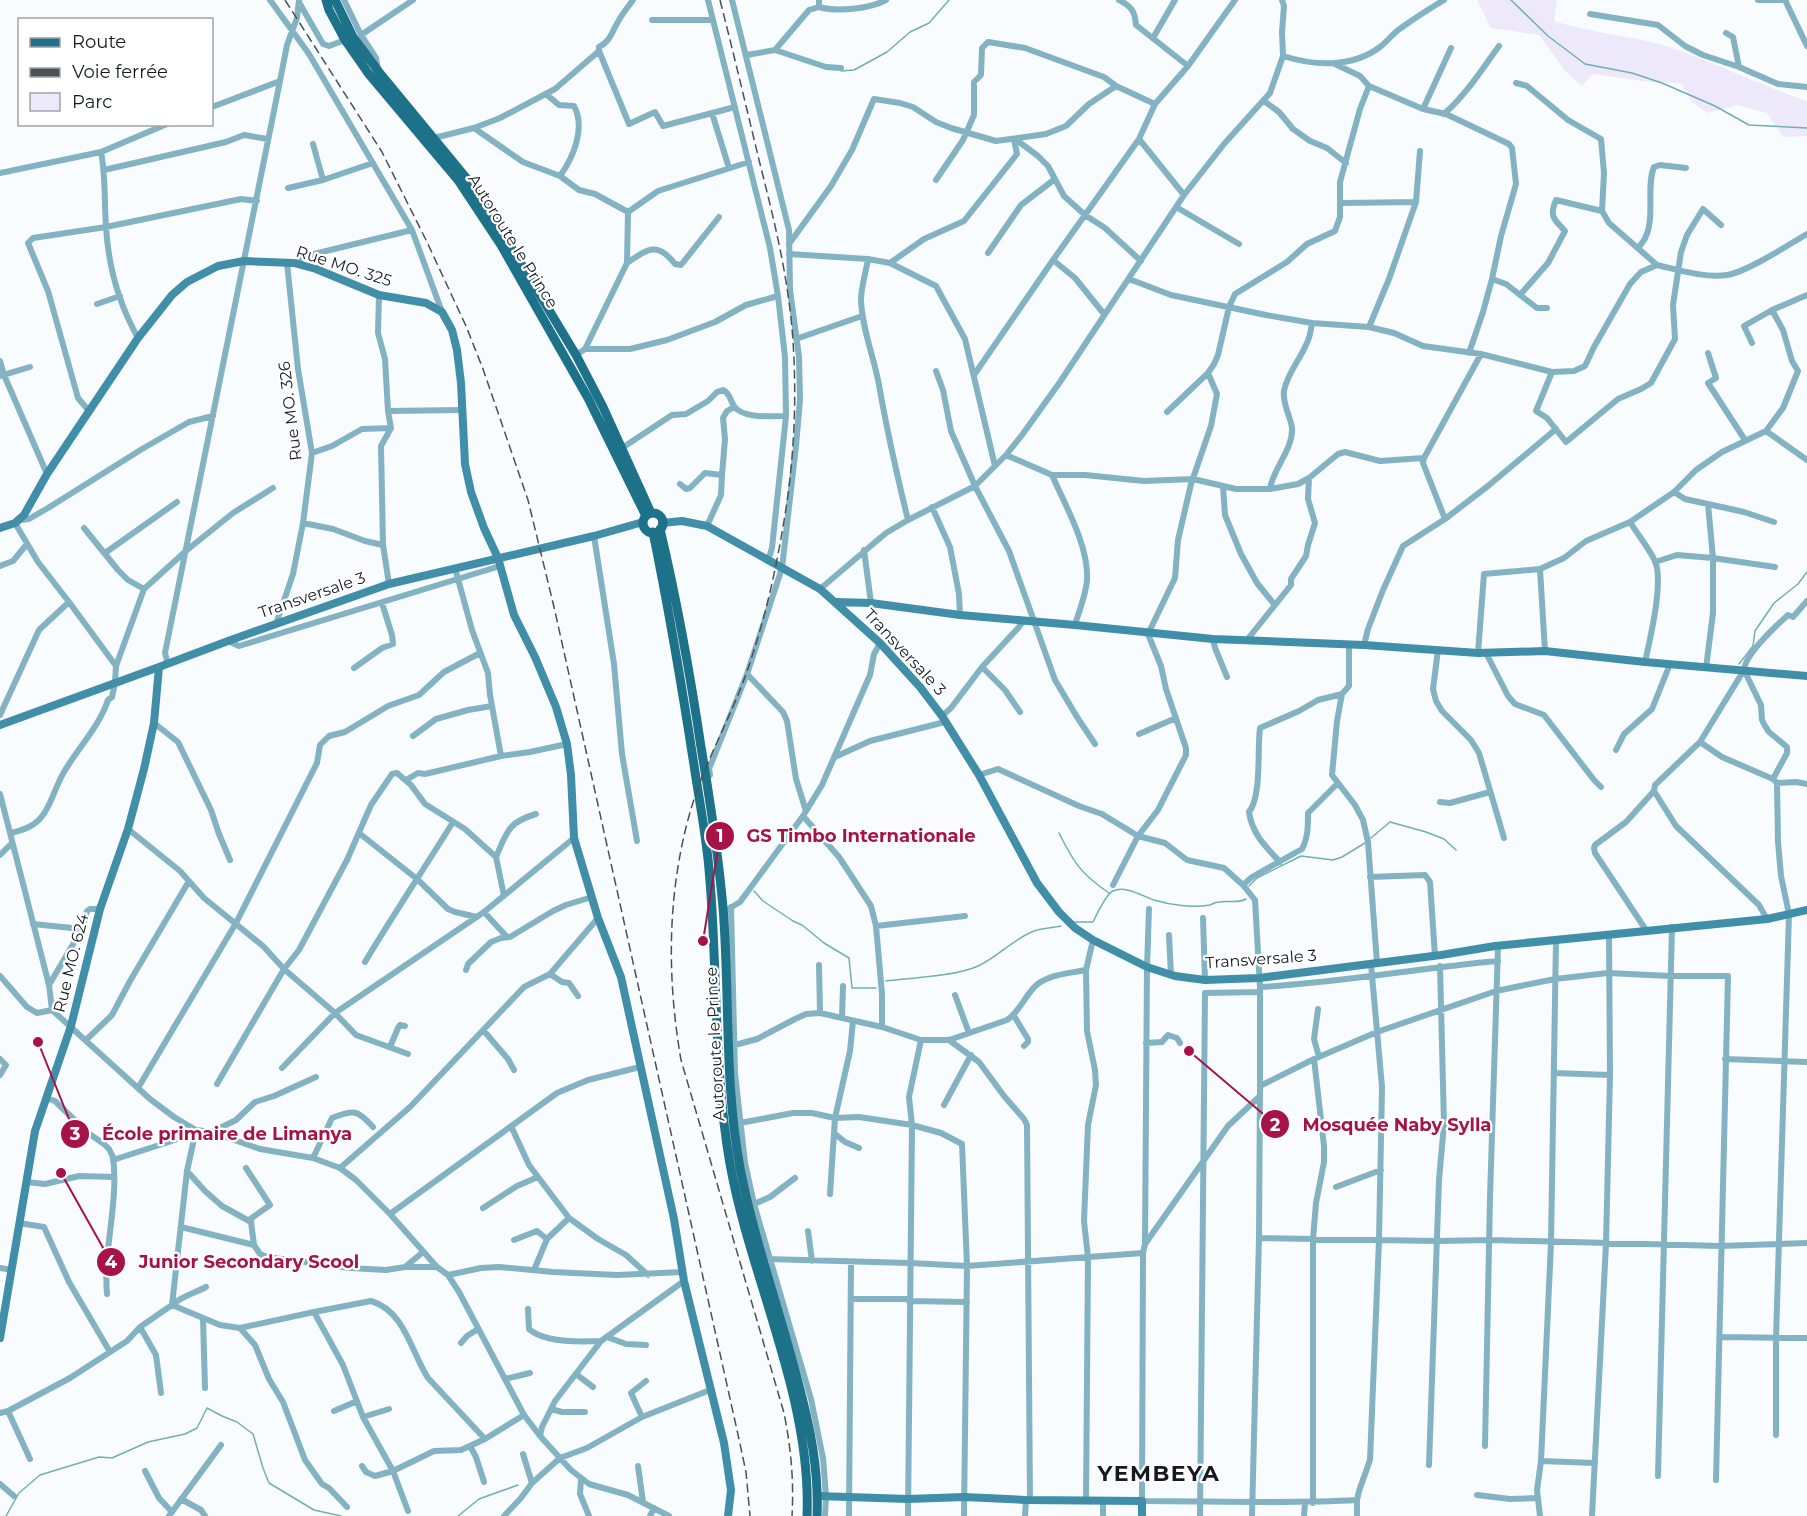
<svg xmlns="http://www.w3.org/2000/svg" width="1807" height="1516" viewBox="0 0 1807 1516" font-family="Montserrat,sans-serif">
  <rect width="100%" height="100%" fill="#f8fcff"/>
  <path fill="#ede9fb" d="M1477 0H1557L1554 21C1590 33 1629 35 1666 46 1714 62 1759 85 1807 101V136L1783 137 1767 113 1738 105 1707 113 1691 101 1681 83 1649 82 1593 74 1582 86 1565 71 1539 35 1491 28Z"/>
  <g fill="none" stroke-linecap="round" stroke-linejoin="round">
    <path stroke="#71b0b1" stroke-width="1.5" d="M1511 0 1548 36 1585 64 1632 73 1662 83 1715 106 1749 125 1807 128
      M841 71 854 70 887 52 910 32 929 23 949 0
      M1739 664 1753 646 1755 631 1774 603 1798 584 1807 572
      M1059 833C1074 863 1081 874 1109 893
      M1371 838 1390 822 1426 832 1444 839 1456 850
      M1249 886 1257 878 1301 856 1333 860 1342 857 1365 843
      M754 891 763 901 793 921 802 925 824 943 849 958 852 988H876
      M1075 922H1093C1097 914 1106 894 1113 891 1125 885 1142 896 1154 900 1170 905 1193 908 1210 905 1212 904 1216 902 1219 902 1229 900 1237 904 1246 899
      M886 981C911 978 957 976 978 966 998 957 1013 939 1034 931 1042 928 1052 928 1061 926
      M6 1516 19 1493 40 1475 99 1457 112 1458 148 1442 185 1434 197 1428 207 1408 222 1416 237 1422 253 1434 263 1468 269 1483 314 1510 341 1516
      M458 1516 479 1499 518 1485"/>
    <path stroke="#83b2c3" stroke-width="6" d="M270 0 309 54 412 230 442 312
      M344 0 361 35 376 58 378 69
      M708 0 770 248 778 296 785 357 786 416 772 548 768 561
      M1119 0C1131 6 1135 11 1136 25L1188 66
      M1758 0H1786
      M1785 0 1807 46
      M300 4 323 44 329 46 345 40
      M819 7C837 12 869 9 886 0
      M1590 14 1658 25 1685 46 1703 55 1739 67 1778 84 1807 87
      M652 20H713
      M1726 33 1733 37 1739 67
      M361 35 413 0
      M1153 38 1175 0
      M775 50 809 10 819 7V0
      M599 51V47C611 41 612 31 619 20 623 13 628 7 633 0
      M747 55 775 50 826 67 841 68
      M1283 56C1315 66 1352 68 1380 47 1388 41 1393 33 1401 28 1415 18 1429 9 1444 0
      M1335 64 1360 76 1369 86 1423 109 1446 114 1509 144 1512 148 1516 184 1501 236 1492 279 1483 312 1469 353
      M1516 83 1527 86 1568 120 1601 139 1604 173 1602 211 1609 223 1657 265
      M546 94 559 105 574 106C586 128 573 158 560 176
      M1264 101 1279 112 1293 129 1310 141 1327 148 1346 163
      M212 107 280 81
      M1423 109 1451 48
      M712 113 729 168
      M1444 114C1466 95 1482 69 1499 46
      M474 128 523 162 560 176 579 190 595 194 628 212 627 263 585 349 576 355
      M434 138 474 128 500 118 555 89 599 51 629 124 655 112 663 126 735 107
      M1015 139 1038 156 1048 166 1064 196 1085 215 1105 228 1141 261
      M1139 139 1184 195
      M313 144 323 180
      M101 152 167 124
      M104 170 226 142 244 135 268 139
      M0 173 101 152C106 177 104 201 106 226 108 264 119 304 138 338
      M936 180 963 140 974 115V82L981 75 982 48 988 42 1025 48 1104 77 1116 86 1155 104
      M288 188 323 180 373 163
      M1341 203 1416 202
      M1176 207 1239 244
      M628 212 658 191 749 162
      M789 244 831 186 852 150 874 99 900 103 913 107 936 122 951 128 996 141 1046 134 1066 126 1089 104 1116 86
      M1638 248C1641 244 1645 240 1646 236 1655 216 1646 186 1654 167L1660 165 1686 168
      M988 253 1021 205 1055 179
      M789 254 868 259 890 263 936 286 965 339 995 466
      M868 259C866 272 861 287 861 300 862 329 874 357 879 385 887 431 897 475 908 520
      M1053 260 1075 278 1104 314
      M294 263 314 254 412 230
      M627 263C648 249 657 241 675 264L681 265 719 217
      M890 263 924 239 964 221 1017 154 1014 139
      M1129 279 1171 295 1266 315 1312 323 1369 327 1394 333 1423 346 1481 354 1552 372 1574 371 1585 366 1594 347 1630 284 1641 272 1657 265C1679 270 1704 278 1727 275 1747 272 1788 245 1807 234
      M1492 279 1506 284 1537 308H1547
      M379 295 378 333 385 359 388 411
      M1520 295 1548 263 1565 231C1554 219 1549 217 1556 200L1602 211
      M97 304 120 296
      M1369 327 1389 279 1416 202 1420 151
      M796 339 862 316
      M1752 343 1744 326 1772 310 1807 295
      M585 349H630L667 340 715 322 746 305 778 296
      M1708 353 1716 378 1708 383 1745 440
      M0 361 4 375 47 474
      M936 371 943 390 951 431 975 486 1009 551 1055 680 1077 717 1095 744
      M1552 372 1536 411 1547 418 1566 442 1618 399 1641 389 1651 383 1675 339 1673 305 1681 252 1687 235 1703 209 1721 225
      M974 375 1053 260 1139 139 1155 104 1188 66 1235 0
      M0 376 30 367
      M89 411 78 398 48 291 28 243 33 238 106 227 241 199 257 201
      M1167 412 1208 373 1214 364 1218 355 1229 307 1235 294 1287 262 1307 244 1335 231 1340 217V182L1360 109 1369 86
      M1766 431 1807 460
      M622 448 672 415 686 414 708 401 717 392 723 390C731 394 729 399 734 406 742 419 773 416 786 416
      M312 453 332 446 362 429 391 428
      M1006 455 1052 475H1085L1144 481 1193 479 1236 489H1270L1298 484 1309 478 1338 454 1345 452 1380 461 1424 458
      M722 475 725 439 723 418 727 411 734 407
      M1052 475C1065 505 1089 546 1087 580 1086 595 1079 611 1075 625
      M680 484 686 489 690 488 705 473 722 475 721 495 707 526
      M1223 486 1225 515 1241 554 1257 583 1274 604
      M1270 489C1273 468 1293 450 1292 428 1291 418 1282 403 1284 391 1287 374 1299 361 1306 345 1310 338 1311 330 1312 323
      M1674 492 1685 499 1744 512 1774 522
      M932 507 950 547 959 594 960 615
      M1445 519 1423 463 1424 458 1481 354
      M20 520 29 519 48 508 142 449 189 422 213 416
      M1630 522C1638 535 1648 547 1655 561 1664 582 1650 639 1645 662
      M15 523 38 562 69 602 116 666
      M303 523 333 529 365 541 383 545 389 584
      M84 528 118 570 128 580 144 589
      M594 536 614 664 622 754 637 841
      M383 545 381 446 391 428 388 411 462 410
      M864 550 871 603
      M105 553 177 502
      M1655 562 1677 555 1713 558 1775 567
      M0 566 13 561 27 544
      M455 568 472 630 488 673 490 695 501 756 530 752 567 744
      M1540 569 1545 651
      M820 589 886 533 908 520 975 486 1006 455 1022 435 1060 382 1184 195 1224 144 1270 93 1283 56 1282 32 1284 6 1282 0
      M276 624 293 574 303 523 312 453 298 369 287 263
      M1213 639 1215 648 1227 677
      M1247 640 1291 585V579L1306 556 1308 545 1315 523 1308 499 1309 478
      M228 641 239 646 500 566
      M1349 644V686L1342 694 1337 721 1332 775 1355 805 1363 820 1368 842 1377 963
      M1364 645 1368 629 1383 590 1403 546 1445 519 1488 486 1556 429
      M1438 650 1433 689 1436 701 1442 711 1471 740 1479 753 1504 838
      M1478 653 1484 574 1540 569 1564 558 1586 541 1630 522 1674 492 1696 470 1722 452 1766 431 1783 408 1798 371 1792 361 1783 330 1772 310
      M1486 653 1508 696 1515 704 1544 715 1594 780 1601 787
      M168 664 165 653 280 81 287 45 297 18 299 0
      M982 667 1005 690 1020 712
      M354 668 382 648 393 644 392 635 382 603
      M1706 668 1713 613V558L1708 504
      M1744 670 1761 705 1762 720 1765 726 1769 732 1787 747V753L1773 779
      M747 674 783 712 787 721 796 779 806 811
      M0 715 39 630 69 602
      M942 716 951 708 982 667 1019 627 1023 621
      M154 723 178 742 211 810 219 834 230 860
      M1139 734 1176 718
      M413 736 436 719 468 710 492 706
      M1700 742 1722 757 1773 779 1777 783 1796 782 1807 784
      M1616 750 1624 734 1652 709 1670 664
      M835 757 870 741 945 722
      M710 775 709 769 747 674 782 568 796 446 800 399 799 357 790 290 789 230 732 0
      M979 775 998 769 1079 806 1102 814 1138 836 1165 843 1187 860 1224 868 1243 885 1255 900 1260 987V1086L1259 1238 1252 1516
      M406 780 418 773 425 774 501 756
      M0 794 49 985 52 1010 150 1099 174 1117 196 1130 212 1132 260 1149 313 1158 340 1168 356 1180 390 1214 437 1267 448 1275 459 1292 524 1415 540 1436 571 1470 589 1484 628 1495 669 1516
      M1440 802 1450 803 1490 792
      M803 816 839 857 871 906 876 926 882 994V1027
      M128 829 180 871 204 898 263 946 284 969 335 1013 356 1035 408 1054
      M11 833C24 830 35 826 43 815 52 803 56 785 64 772 78 748 99 727 108 700L112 697 115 683 116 666 144 589 187 550 233 513 273 488
      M359 833 417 879 448 909 455 912 477 917
      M0 855 12 843
      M496 857C507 832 508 822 536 814
      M1280 862C1266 847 1252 834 1249 812 1262 796 1257 749 1260 728L1299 711 1318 700 1342 694
      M1370 877 1425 875 1430 882 1435 956
      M1113 885 1138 836 1158 810 1186 755V748L1166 689 1161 666 1148 634 1175 578 1178 540 1191 484 1211 426 1217 394 1208 373
      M1243 885 1252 877 1302 849C1308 838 1308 826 1308 813L1338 783
      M731 907 735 1073 745 1163 754 1204 811 1399 823 1458 826 1496 825 1516
      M730 908 740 902 803 816 822 785 870 675 874 654 880 643
      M1149 909 1147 967 1145 1244 1143 1253 1142 1501C1214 1501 1286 1504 1357 1500L1359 1491 1370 1460 1379 1240 1382 1087 1371 964
      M484 912 507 937
      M1203 918 1205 980
      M1767 919 1759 905 1676 826 1654 791 1655 785 1700 742 1744 670C1745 654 1776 626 1788 615L1793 617 1807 601
      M33 924 82 929
      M876 926 965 916
      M1646 930 1595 853 1594 848 1595 845 1626 822 1654 791
      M1169 935 1171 975
      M365 962C393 915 424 869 453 822
      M819 965 820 1013
      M466 970 468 964 491 942 501 938 510 937 553 911 566 905 592 897
      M550 974 562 982 569 983 578 996
      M0 976 27 1007 37 1013 52 1010
      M49 985 82 929 87 911 90 909H100
      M1260 987C1339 983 1418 968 1498 961
      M955 995 969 1033
      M1318 1009 1314 1039 1319 1057
      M1014 1016 1028 1039V1042L1024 1046
      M842 1018 843 986
      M484 1031 508 1059 514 1070
      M86 1040 112 1015 130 981 189 881
      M949 1040 979 1062 1004 1096 1024 1119 1027 1125 1030 1500
      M1146 1043 1162 1042 1168 1035 1177 1038 1180 1043
      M735 1045 757 1039 795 1019 806 1014 820 1013 882 1027 921 1040H949L1007 1020C1021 1011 1026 992 1039 983 1052 974 1071 973 1086 970
      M390 1047 398 1028 400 1025 405 1026
      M0 1059 6 1065 0 1075
      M1725 1059 1807 1062
      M282 1068 335 1013 484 912 574 838
      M1554 1073 1610 1075
      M217 1084 284 969 299 950 347 860 371 805 392 774 397 773 411 785 425 804 465 829 496 857 504 896
      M1260 1086 1314 1059 1377 1032 1496 991 1555 979 1608 973 1670 976H1728L1716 1480
      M138 1088 236 923 317 763 320 745 329 736 345 732 388 706 419 695 444 672 480 653
      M46 1098 55 1101 88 1133 104 1144 109 1149 113 1157C119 1203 103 1249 107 1294
      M944 1105 971 1055
      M740 1123 793 1113H812L835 1118 859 1117 912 1125 941 1133 962 1144 967 1266 964 1516
      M511 1126 529 1165 569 1218 598 1239 626 1255 648 1275
      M212 1132 236 1120 255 1102 274 1096 316 1077
      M834 1133 845 1142 859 1148
      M313 1158 332 1118C354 1109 358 1110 373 1127
      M113 1160 184 1137 196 1130
      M246 1168 270 1205 249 1220
      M340 1168 410 1107 524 987 550 974 598 918
      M187 1171 205 1191 222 1206 251 1222 254 1245
      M26 1182 45 1184 79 1176 114 1177
      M1336 1187 1381 1170
      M830 1194 835 1118 850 1051 853 1021
      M754 1204 770 1197 795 1178
      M483 1208 517 1186 538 1177
      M390 1214 557 1093 588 1080 640 1067
      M19 1223 44 1227 69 1282 110 1352
      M181 1227 254 1245 260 1254 267 1257 350 1268 386 1270 405 1267H437
      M808 1231 812 1261
      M1259 1238 1437 1241 1491 1240 1720 1246 1807 1243
      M514 1240 537 1231 547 1239
      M1145 1244 1228 1126 1260 1096
      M767 1259 910 1263 967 1266 1143 1253
      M405 1267 423 1252
      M0 1268 12 1270
      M534 1270 547 1239 569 1218
      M448 1275 481 1268 499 1267 553 1272 617 1275 683 1272
      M206 1287C195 1293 182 1296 172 1305L220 1325 240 1328 314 1312 343 1365 363 1417 393 1471 408 1511
      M851 1299H909
      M909 1301 967 1302
      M528 1309 529 1329C544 1343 582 1342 601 1341
      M314 1312 371 1301C405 1311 411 1352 428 1378L485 1439 524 1415
      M203 1318 205 1388
      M140 1327 156 1355 161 1393
      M240 1328 255 1345 269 1379 283 1402 305 1460 322 1484 329 1488 347 1507
      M607 1337 626 1344 646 1345
      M1720 1337 1807 1338
      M461 1343 467 1336 478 1329
      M576 1374 593 1387
      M505 1379 530 1373
      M551 1409 562 1412H585
      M8 1411 30 1459
      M334 1411 357 1401
      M0 1413 8 1411 70 1378 127 1341 140 1327 172 1305 187 1171 196 1130
      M363 1417 389 1409
      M642 1417 631 1393 646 1381
      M1776 1435V1338L1789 914 1781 876 1778 842 1777 783
      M540 1436 542 1427 555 1401 601 1341 684 1281
      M470 1446 476 1457 484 1482
      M1485 1446 1490 1197 1498 946
      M523 1454 532 1483
      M1541 1461 1595 1463
      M1429 1465 1439 1180 1444 1124 1440 966
      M362 1466 366 1472 375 1476 393 1471 434 1451 461 1450 485 1439
      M638 1466 643 1502
      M145 1471 159 1498 172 1512
      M1658 1476 1672 927
      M581 1479 580 1494 589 1516
      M0 1484 14 1496
      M1477 1495 1510 1499 1538 1498
      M181 1499 201 1510 205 1516
      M1086 1501 1088 1257 1084 1221 1088 1125 1096 1085 1095 1070 1087 1031 1086 970 1093 940
      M1313 1503V1239L1316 1203 1324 1162V1146L1314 1059
      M169 1516 221 1445
      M504 1516 521 1498 532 1483 560 1458 587 1448 642 1417 710 1390
      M650 1516 654 1508
      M849 1516 851 1262
      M908 1516 912 1125 909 1097 921 1040
      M1025 1516 1026 1500
      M1103 1516V1501
      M1200 1516 1205 993 1260 992
      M1304 1516 1305 1503
      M1357 1516V1500
      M1540 1516 1537 1490 1541 1461 1551 1243 1556 940
      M1592 1516 1606 1244 1610 1075 1609 934"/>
    <path stroke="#408ea7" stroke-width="8" d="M662 523 682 521 707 526 820 589 880 643 920 687 942 716 979 775 1037 883 1059 912 1075 928 1093 940 1147 967 1175 976 1205 980 1259 978 1441 955 1495 946 1767 919 1807 910
      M0 528 15 523 24 515 47 474 138 338 172 295 187 282 218 266 244 261 294 263 316 269 379 295 426 303 442 312 452 330 457 350 461 383 465 464 471 492 484 528 498 558 514 615 535 657 556 707 567 744 571 775 574 838 598 918 621 977 674 1219 684 1281 724 1443 731 1490 728 1516
      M836 602 871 603 960 615 1075 625 1213 639 1364 645 1478 653 1545 651 1645 662 1807 676
      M0 725 159 667 228 641 389 584 594 536 643 522
      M0 1338 35 1131 71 1026 100 909 128 829 144 769 154 723 159 667
      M818 1496 908 1499 964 1497 1026 1500 1142 1501V1516"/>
    <path stroke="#1d7289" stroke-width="9" d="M326 0 329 10 345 40 368 73 458 180 501 245 588 398 646 516
      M335 0 353 37 379 72 468 180 508 242 576 355 603 407 651 513
      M643 523a10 10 0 1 1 20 0a10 10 0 1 1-20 0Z
      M660 529C677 601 690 673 701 747 710 800 718 853 723 907 730 994 724 1082 740 1168 754 1240 780 1311 798 1382 810 1426 819 1470 817 1516
      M653 532C669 610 682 687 694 765 699 799 706 834 709 869 718 967 713 1067 730 1164 751 1280 812 1398 807 1516"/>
    <path stroke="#4b5055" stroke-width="1.5" stroke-dasharray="9 4.5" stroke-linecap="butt" d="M285 0 382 152 427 242 466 326 483 369 528 500 554 607 737 1430 746 1472 750 1516
      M720 0C734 55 747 110 760 164 775 223 789 281 793 341 797 401 794 462 784 521 775 576 762 632 742 685 725 728 701 771 689 816 667 896 667 979 681 1060L784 1413C791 1448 794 1481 792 1516"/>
  </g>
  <g text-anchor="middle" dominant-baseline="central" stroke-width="4.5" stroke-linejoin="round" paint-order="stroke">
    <g font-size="16" fill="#141a20" stroke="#fff">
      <text transform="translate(513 241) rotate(58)">Autoroute le Prince</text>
      <text transform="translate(344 266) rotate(18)">Rue MO. 325</text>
      <text transform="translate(290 411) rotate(-97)">Rue MO. 326</text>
      <text transform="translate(312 595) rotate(-19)">Transversale 3</text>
      <text transform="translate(905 652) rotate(47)">Transversale 3</text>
      <text transform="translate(1261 959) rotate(-4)">Transversale 3</text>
      <text transform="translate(71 963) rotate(-76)">Rue MO. 624</text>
      <text transform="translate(715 1044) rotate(-93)">Autoroute le Prince</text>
    </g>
    <g font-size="22" font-weight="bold" letter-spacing="1.5" fill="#141a20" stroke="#fff">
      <text x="1159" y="1473">YEMBEYA</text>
    </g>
  </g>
  <path fill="none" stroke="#a71248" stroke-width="2" d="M703 941L720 836M1189 1051L1275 1124M38 1042L75 1134M61 1173L111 1262"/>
  <g fill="#a71248" stroke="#fff" stroke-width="2">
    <circle cx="703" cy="941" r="6"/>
    <circle cx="1189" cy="1051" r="6"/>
    <circle cx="38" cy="1042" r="6"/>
    <circle cx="61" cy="1173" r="6"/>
    <circle cx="720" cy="836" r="15"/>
    <circle cx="1275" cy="1124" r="15"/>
    <circle cx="75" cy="1134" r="15"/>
    <circle cx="111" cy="1262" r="15"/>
  </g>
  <g font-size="18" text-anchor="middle" font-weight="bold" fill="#fff">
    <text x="720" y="842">1</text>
    <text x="1275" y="1131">2</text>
    <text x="75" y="1140">3</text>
    <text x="111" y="1268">4</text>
  </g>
  <g font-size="18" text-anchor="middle" font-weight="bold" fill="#a71248" stroke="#fff" stroke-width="4.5" stroke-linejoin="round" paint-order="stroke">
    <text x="861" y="842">GS Timbo Internationale</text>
    <text x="1397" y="1131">Mosquée Naby Sylla</text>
    <text x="227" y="1140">École primaire de Limanya</text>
    <text x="249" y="1268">Junior Secondary Scool</text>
  </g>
  <rect x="18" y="18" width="195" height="108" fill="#ffffff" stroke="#a1a3a6" stroke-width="1.5"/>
  <rect x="30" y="38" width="30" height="9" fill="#1d7289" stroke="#a1a3a6" stroke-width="1.5"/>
  <text x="72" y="48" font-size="18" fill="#141a20">Route</text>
  <rect x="30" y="68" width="30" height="9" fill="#4b5055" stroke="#a1a3a6" stroke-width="1.5"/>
  <text x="72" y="78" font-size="18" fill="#141a20">Voie ferrée</text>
  <rect x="30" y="93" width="30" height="18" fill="#ede9fb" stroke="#a1a3a6" stroke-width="1.5"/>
  <text x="72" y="108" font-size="18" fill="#141a20">Parc</text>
</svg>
